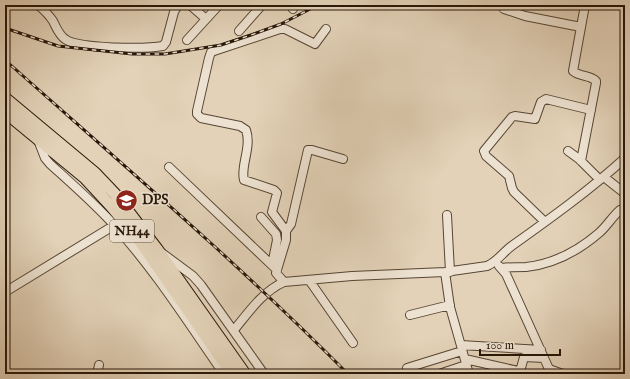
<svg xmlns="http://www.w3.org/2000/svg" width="630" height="379" viewBox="0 0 630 379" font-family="'IM FELL English',serif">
  <rect width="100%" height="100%" fill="#e3d2b8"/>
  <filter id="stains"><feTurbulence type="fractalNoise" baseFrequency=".005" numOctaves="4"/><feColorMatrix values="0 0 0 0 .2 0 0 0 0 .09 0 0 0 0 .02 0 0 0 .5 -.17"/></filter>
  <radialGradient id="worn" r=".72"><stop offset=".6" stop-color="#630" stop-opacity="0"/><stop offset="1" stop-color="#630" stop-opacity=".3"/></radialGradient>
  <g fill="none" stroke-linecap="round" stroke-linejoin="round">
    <defs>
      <path id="minor" d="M38 5C44 10 49 15 53 21 56 27 59 35 65 39 78 49 146 49 163 46L166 42 174 12 178 5
        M190 5 206 19
        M290 5 293 9
        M504 9 525 16 581 27
        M239 31 262 5
        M187 40 219 5
        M38 140 45 158 50 164C71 183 94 203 114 225 155 270 189 324 224 374
        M568 151 579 159 600 180
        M581 161 596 83V81C590 75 580 77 573 71L585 5
        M169 167 277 270
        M604 177 623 192
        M447 215 450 272
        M261 217 276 234 277 240 272 265
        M545 222 514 192 512 188 509 176 486 156 484 151 512 117 515 116 535 119 541 102 546 99 591 110
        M286 231 291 224 308 150H312L343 159
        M162 253 193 276 201 285 264 374
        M499 266 506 274 549 369 563 374
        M502 268C510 267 518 267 526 267 554 264 578 251 599 233 607 226 612 217 620 210L625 211
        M445 272 450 307 469 374
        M309 280 353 343
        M284 282 276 273 286 240V231L272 212 277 193 274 190 244 180C240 167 252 147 246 130L240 126 201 118 197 114V111L209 58 211 52 280 29H285L315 44 326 29
        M5 292 118 223
        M410 315 450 305
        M234 330C248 313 263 291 284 282L352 276 445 272 487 266C497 262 503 252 513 245 551 218 590 190 625 158
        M461 345 541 350
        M465 359 518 371 521 368 524 357 544 358
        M407 368 462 351
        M97 374 99 365
        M439 374 466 365"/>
      <path id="highway" d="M5 98 95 173 115 194 157 249 245 374
        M5 112 85 178 110 205 137 237 232 374"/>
    </defs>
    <use href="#minor" stroke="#574634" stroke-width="10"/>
    <use href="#highway" stroke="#281708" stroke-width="13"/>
    <use href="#minor" stroke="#ede2d1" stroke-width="8"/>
    <use href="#highway" stroke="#e3d2b8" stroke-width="11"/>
    <defs>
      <path id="rail" d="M5 28 58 46 132 54H165L221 45 251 35 281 24 318 5
        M5 60C121 163 239 264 348 374"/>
    </defs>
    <use href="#rail" stroke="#281708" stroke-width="3"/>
    <use href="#rail" stroke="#ede2d1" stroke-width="1.5" stroke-dasharray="4.5" stroke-linecap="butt"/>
  </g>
  <defs>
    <symbol id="school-disc" viewBox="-11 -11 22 22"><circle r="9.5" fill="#8f2418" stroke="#ede2d1"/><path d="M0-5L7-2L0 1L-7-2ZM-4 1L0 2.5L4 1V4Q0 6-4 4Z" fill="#fff"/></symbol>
  </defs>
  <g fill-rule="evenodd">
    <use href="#school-disc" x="114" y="188" width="25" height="25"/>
  </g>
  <g text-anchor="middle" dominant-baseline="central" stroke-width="3" stroke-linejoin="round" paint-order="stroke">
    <rect fill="#ede2d1" stroke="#635444" stroke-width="1" x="110" y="220" width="44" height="22" rx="3"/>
    <g font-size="13" font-weight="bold" fill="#281708">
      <text x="132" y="231">NH44</text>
    </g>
    <g font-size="14" font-weight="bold" fill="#281708" stroke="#ede2d1" text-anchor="start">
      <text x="142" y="200">DPS</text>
    </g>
  </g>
  <rect width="630" height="379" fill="none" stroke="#e3d2b8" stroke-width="20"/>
  <rect x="6" y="6" width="618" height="367" fill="none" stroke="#281708" stroke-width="2"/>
  <rect x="10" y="10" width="610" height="359" fill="none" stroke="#281708"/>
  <path d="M480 349v6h80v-6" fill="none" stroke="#281708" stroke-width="2"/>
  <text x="486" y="349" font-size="12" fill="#281708" stroke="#ede2d1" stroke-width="3" paint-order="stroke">100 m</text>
  <rect width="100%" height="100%" filter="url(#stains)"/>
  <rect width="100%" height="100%" fill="url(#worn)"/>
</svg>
